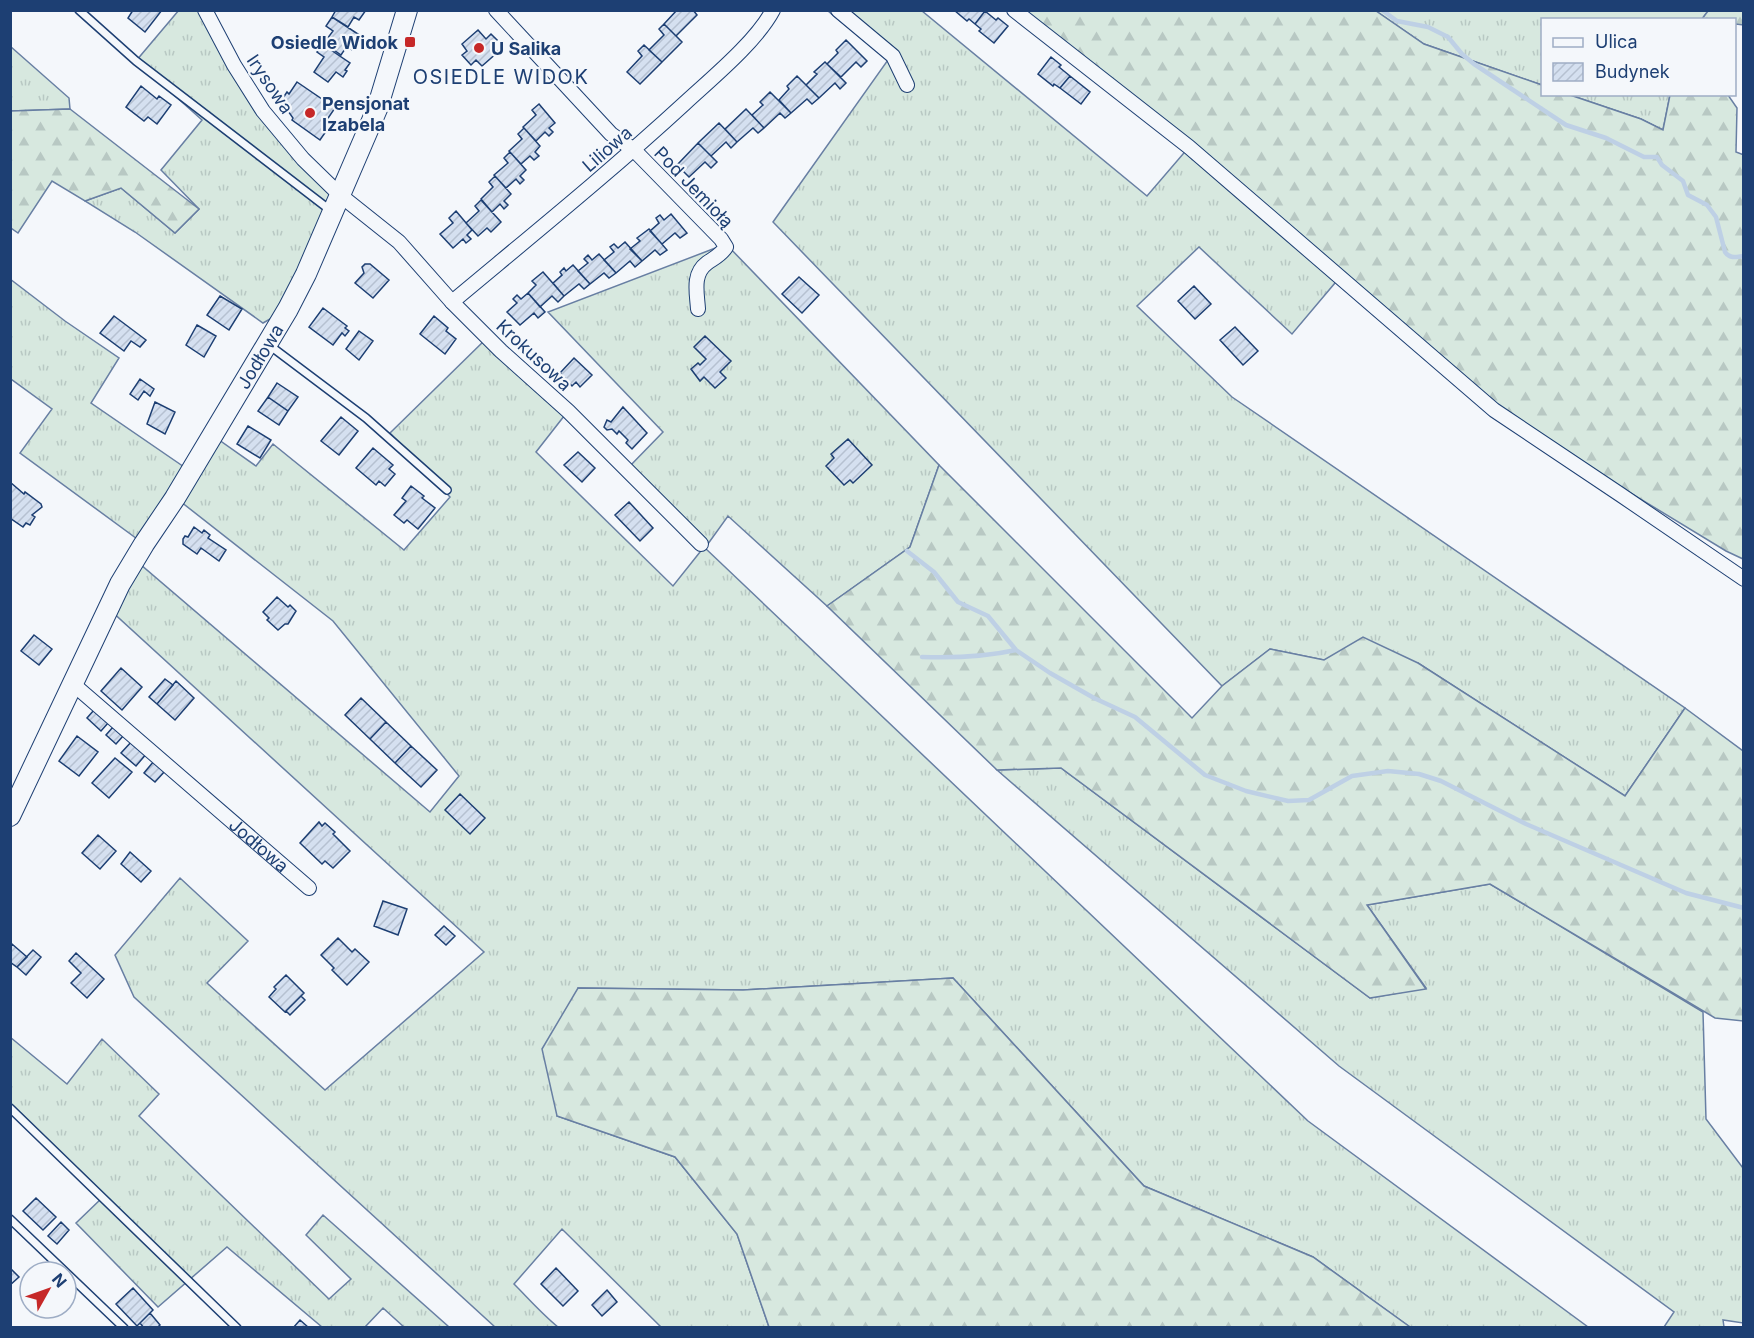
<svg xmlns="http://www.w3.org/2000/svg" width="1754" height="1338" viewBox="0 0 1754 1338" font-family="Inter,sans-serif">
  <defs>
    <pattern id="grass-tufts" width="24" height="20" patternUnits="userSpaceOnUse" patternTransform="scale(1.5)"><rect width="24" height="20" fill="#d7e8df"/><path d="M3 7l-1-3M5 7V3M7 7l1-3M15 17l-1-3M17 17v-4M19 17l1-3" fill="none" stroke="#b8c8c3"/></pattern>
    <pattern id="forest-firs" width="22" height="20" patternUnits="userSpaceOnUse" patternTransform="scale(1.5)"><rect width="22" height="20" fill="#d7e8df"/><path d="M5 1l3.5 6h-7zM16 11l3.5 6h-7z" fill="#b8c8c3"/></pattern>
    <pattern id="building-hatch" width="6" height="6" patternUnits="userSpaceOnUse" patternTransform="scale(1.5)"><rect width="6" height="6" fill="#d5e0f0"/><path d="M-1 1l2-2M0 6l6-6M5 7l2-2" fill="none" stroke="#b6c1d1"/></pattern>
  </defs>
  <rect width="100%" height="100%" fill="#f4f7fb"/>
  <path fill="url(#grass-tufts)" stroke="#687fa3" stroke-width="1.5" d="M179 10 205 11 234 65 340 195 288 309 263 323 135 232 85 201 121 188 175 233 199 209 161 170 202 120 136 61Z
    M828 11H922L1147 196 1189 147 1340 277 1292 334 1199 247 1137 306 1232 397 1685 708 1625 796 1418 663 1324 660 1270 649 1222 686 773 222 888 60Z
    M1376 11H1708L1702 19 1542 20V85L1424 44Z
    M10 46 69 98 70 109 11 111Z
    M1570 95H1670L1663 130 1641 119Z
    M726 244 939 465 910 547 827 606 728 516 705 548 1308 1121 1588 1327H1410L1313 1257 1144 1186 953 978 743 990 578 988 557 1116 675 1157 737 1234 769 1327H661L562 1229 514 1284C529 1299 542 1314 558 1327H495L134 997 115 955 180 878 248 941 207 983 325 1090 484 952 108 608 134 559 430 812 459 776 333 621 176 498 144 544 20 453 52 409 11 379 10 279 65 321 119 358 91 403 190 471 212 435 256 466 273 444 404 550 450 497 390 433 487 338 568 411 536 452 673 586 704 547 628 468 663 432 548 312Z
    M1061 768 1370 998 1426 988 1367 905 1490 884 1703 1012 1706 1119 1743 1168V1323L1723 1320 1724 1327H1664L1674 1312 1339 1066 997 770Z
    M10 1037 67 1084 102 1039 159 1094 139 1116 329 1299 351 1279 306 1235 323 1215 449 1327H404L383 1308 365 1327H322L227 1247 158 1307 76 1223 103 1197 11 1109Z"/>
  <path fill="url(#forest-firs)" stroke="#687fa3" stroke-width="1.5" d="M1014 11H1376L1424 44 1542 85V94L1570 95 1641 119 1663 130 1670 95H1728L1737 108 1736 152 1744 155 1743 559 1726 551 1494 410 1242 191Z
    M1708 11H1743V25L1736 24 1735 26 1734 20 1702 19Z
    M70 109 199 209 175 233 121 188 85 201 52 181 18 233 11 228V111Z
    M939 465 1192 718 1222 686 1270 649 1324 660 1363 637 1418 663 1625 796 1685 708 1743 751V1021L1715 1018 1490 884 1367 905 1426 989 1370 998 1061 768 997 770 827 606 910 547Z
    M953 978 1144 1186 1313 1257 1410 1327H769L737 1234 675 1157 557 1116 542 1049 578 988 743 990Z"/>
  <g fill="none" stroke-linecap="round" stroke-linejoin="round">
    <path stroke="#bed0e5" stroke-width="4.5" d="M1382 10 1397 21 1428 27 1448 37 1462 54 1474 64 1566 125 1606 138 1644 157H1657L1662 165 1683 181 1688 195 1707 205 1716 217 1725 252C1730 259 1735 257 1744 256
      M907 551 934 572 958 602 988 616 1016 650 1050 673 1094 698 1135 717 1205 775 1246 791 1288 801 1309 800 1352 776 1388 771 1419 774 1441 781 1526 824 1686 893 1744 908
      M922 657C954 658 985 657 1016 650"/>
  </g>
  <path fill="url(#building-hatch)" stroke="#1d3f73" stroke-width="1.5" d="M133 10H162L145 32 128 18Z
    M336 10H366L359 20 354 17 348 27 332 17Z
    M677 10H693L697 15 676 36 664 24Z
    M954 10H984L985 11 975 24 969 19 967 21Z
    M985 11 996 20 998 18 1008 26 994 43 979 31 981 29 975 24Z
    M332 17 361 36 352 50 347 46 341 55 324 43 333 31 326 26Z
    M664 24 682 42 662 62 649 50 664 35 659 29Z
    M478 30 486 39 491 34 497 40 491 44 498 52 482 66 476 60 471 65 462 55 467 51 462 44Z
    M846 40 867 61 861 67 856 62 841 77 827 64 838 53 836 50Z
    M322 44 350 63 345 70 347 71 343 77 336 72 328 82 314 72 324 57 317 52Z
    M644 45 662 62 640 84 627 72 642 56 638 51Z
    M1051 57 1061 65 1059 67 1070 76 1060 88 1054 84 1053 86 1038 74Z
    M825 62 846 83 840 89 835 83 819 98 806 85 817 74 814 72Z
    M797 76 819 98 812 104 807 99 791 113 779 100 789 89 787 86Z
    M1070 76 1090 92 1081 104 1060 88Z
    M297 82 335 108 324 124 329 127 320 140 292 120 293 118 281 101 287 92 289 94Z
    M141 86 157 99 159 96 171 105 157 124 148 117 144 121 126 107Z
    M770 92 791 113 785 118 780 113 764 128 752 115 763 105 760 102Z
    M539 104 555 123 549 128 553 132 549 136 545 132 536 141 523 127 536 115 532 110Z
    M746 109 764 128 758 133 753 128 737 142 725 129Z
    M719 123 737 142 731 148 726 142 711 156 698 143Z
    M524 128 540 146 535 152 539 156 534 160 530 156 521 164 509 151 522 139 518 134Z
    M698 143 717 162 711 168 705 162 689 177 677 165Z
    M510 152 526 170 520 176 524 180 520 184 516 179 506 188 494 175 508 163 504 158Z
    M495 176 511 194 504 201 508 205 504 209 500 204 492 212 481 199 493 187 489 182Z
    M481 200 501 222 491 232 487 228 478 236 466 223 479 211 475 206Z
    M456 211 472 230 467 235 471 239 466 243 463 239 453 248 440 234 453 223 449 218Z
    M671 214 687 233 680 238 675 233 662 244 650 231 659 223 656 218 660 215 664 220Z
    M649 229 667 250 660 255 655 250 642 261 630 249 640 241 637 238Z
    M625 242 642 261 635 267 630 261 616 273 604 260 614 252 610 247 614 244 618 248Z
    M599 254 616 273 609 278 604 273 590 284 578 271 588 263 584 259 588 255 592 260Z
    M365 264H370L389 280 373 298 355 283 364 273 362 267Z
    M573 265 590 284 584 289 579 284 564 296 553 283 562 275 560 272 564 268 566 271Z
    M543 272 564 296 558 302 552 296 540 307 528 293 536 285 532 281Z
    M799 277 819 295 802 313 782 294Z
    M1194 286 1211 304 1195 319 1178 301Z
    M528 293 545 312 538 318 534 313 520 325 507 312 517 303 513 299 517 295 521 299Z
    M220 296 242 309 229 330 207 315Z
    M323 308 347 326 345 328 349 331 345 336 342 333 333 345 309 327Z
    M114 316 146 340 140 347 131 341 124 351 100 333Z
    M434 316 448 328 446 331 456 339 445 354 420 334Z
    M197 325 216 336 204 357 186 345Z
    M1235 327 1258 351 1243 365 1220 340Z
    M359 331 373 341 359 360 346 349Z
    M705 336 731 361 720 372 726 378 715 388 704 377 700 381 691 369 698 363 700 365 706 359 694 347Z
    M574 358 592 375 580 387 576 382 572 386 560 373Z
    M140 379 154 389 150 396 144 391 138 400 130 394Z
    M277 383 298 397 288 411 268 397Z
    M268 397 288 411 279 425 258 411Z
    M155 402 175 412 165 434 147 424Z
    M623 407 647 433 632 449 626 443 628 440 619 431 617 434 612 429 607 430 604 427 607 420 611 422Z
    M341 417 358 431 339 455 321 441Z
    M248 426 271 440 260 458 237 444Z
    M848 439 872 465 853 483 850 480 844 485 826 466 834 458 831 454Z
    M373 448 393 465 389 469 395 474 385 486 379 481 376 485 356 468Z
    M578 452 595 468 582 482 564 465Z
    M10 482 24 494 25 492 41 504 42 507 32 515 35 517 30 525 26 523 23 527 10 518Z
    M411 486 424 496 422 498 435 508 418 529 407 520 404 523 394 515 406 501 402 498Z
    M629 502 653 528 640 541 615 515Z
    M194 527 202 533 204 530 210 535 208 538 226 550 219 561 201 548 197 554 183 544V539L185 536 188 537Z
    M277 597 288 607 290 605 296 611 288 624H285L278 630 267 620 269 618 263 612Z
    M34 635 52 649 39 665 21 651Z
    M121 668 142 687 122 710 101 691Z
    M165 679 173 685 157 704 149 697Z
    M176 681 194 698 175 720 157 704Z
    M361 698 386 722 370 739 345 715Z
    M94 710 108 723 101 731 87 718Z
    M386 722 411 746 395 763 370 739Z
    M113 727 123 736 116 744 106 735Z
    M77 736 98 752 79 776 59 761Z
    M133 740 147 753 136 766 121 753Z
    M411 746 437 770 421 787 395 763Z
    M115 758 132 772 109 798 92 783Z
    M154 761 165 771 155 782 144 773Z
    M460 794 485 818 470 834 445 810Z
    M319 822 322 826 325 823 335 832 333 834 350 851 333 868 325 861 322 864 300 843Z
    M98 835 116 851 100 869 82 853Z
    M130 852 151 871 141 882 121 864Z
    M383 901 407 909 398 935 374 926Z
    M444 926 455 936 446 945 435 935Z
    M338 938 352 952 355 949 369 962 347 985 332 970 334 968 321 955Z
    M12 944 27 957 17 967 10 962V947Z
    M33 950 41 957 26 975 17 967Z
    M76 953 104 979 87 998 71 983 81 973 69 961Z
    M286 975 304 993 285 1012 269 997 276 989 274 987Z
    M301 996 305 1000 290 1015 286 1011Z
    M36 1198 56 1217 43 1230 23 1211Z
    M61 1222 69 1230 57 1244 48 1236Z
    M10 1268 19 1277 10 1285Z
    M556 1268 578 1291 563 1306 541 1284Z
    M133 1288 153 1310 137 1326 116 1304Z
    M607 1290 617 1302 602 1316 592 1305Z
    M150 1313 160 1325 157 1328H144L140 1323Z
    M300 1320 309 1328H293Z"/>
  <g fill="none" stroke-linecap="round" stroke-linejoin="round">
    <defs>
      <path id="lane" d="M79 10 136 61 330 210
        M269 345 366 418 447 490
        M10 1108 237 1328
        M10 1219 124 1328"/>
      <g id="street">
        <path d="M205 10 234 65 263 111 303 159 340 195 399 242 452 302 501 351 568 411 701 544"/>
        <path d="M496 10 611 134 634 150 721 239 726 247C721 255 714 258 707 263 692 274 697 293 698 309"/>
        <path d="M838 10 893 56 907 85"/>
        <path d="M1014 10 1189 147 1494 410 1621 495 1744 579"/>
        <path d="M452 302C531 236 610 172 685 103 712 78 756 42 773 10"/>
        <path id="s1" d="M73 684 309 888"/>
      </g>
      <g id="secondary">
        <path id="s2" d="M10 816 120 584 144 544 175 498 288 309 306 274 377 109 407 10"/>
      </g>
    </defs>
    <use href="#lane" stroke="#1d3f73" stroke-width="10"/>
    <use href="#street" stroke="#1d3f73" stroke-width="16"/>
    <use href="#secondary" stroke="#1d3f73" stroke-width="22"/>
    <use href="#lane" stroke="#f4f7fb" stroke-width="7"/>
    <use href="#street" stroke="#f4f7fb" stroke-width="14"/>
    <use href="#secondary" stroke="#f4f7fb" stroke-width="20"/>
  </g>
  <g fill="#c62828" stroke="#f4f7fb" stroke-width="2">
    <rect x="404" y="36" width="12" height="12" rx="3"/>
    <circle cx="479" cy="48" r="6"/>
    <circle cx="310" cy="113" r="6"/>
  </g>
  <g text-anchor="middle" dominant-baseline="central" stroke-width="4.5" stroke-linejoin="round" paint-order="stroke">
    <g font-size="18" font-weight="bold" fill="#1d3f73" stroke="#f4f7fb" text-anchor="start">
      <text x="398" y="42" text-anchor="end">Osiedle Widok</text>
      <text x="491" y="48">U Salika</text>
      <text x="322" y="103">Pensjonat<tspan x="322" dy="21">Izabela</tspan></text>
    </g>
    <g font-size="18" fill="#1d3f73" stroke="#f4f7fb">
      <text transform="translate(270 84) rotate(56)">Irysowa</text>
      <text transform="translate(607 149) rotate(-41)">Liliowa</text>
      <text transform="translate(694 187) rotate(46)">Pod Jemiołą</text>
      <text transform="translate(534 355) rotate(43)">Krokusowa</text>
      <text stroke="none"><textPath href="#s2" startOffset="524">Jodłowa</textPath></text>
      <text stroke="none"><textPath href="#s1" startOffset="246">Jodłowa</textPath></text>
    </g>
    <g font-size="20" letter-spacing="1.5" fill="#1d3f73" stroke="#f4f7fb">
      <text x="501" y="77">OSIEDLE WIDOK</text>
    </g>
  </g>
  <rect width="1754" height="1338" fill="none" stroke="#1d3f73" stroke-width="24"/>
  <rect x="1541" y="18" width="195" height="78" fill="#f4f7fb" stroke="#9eadc5" stroke-width="1.5"/>
  <rect x="1553" y="38" width="30" height="9" fill="#f4f7fb" stroke="#9eadc5" stroke-width="1.5"/>
  <text x="1595" y="48" font-size="18" fill="#1d3f73">Ulica</text>
  <rect x="1553" y="63" width="30" height="18" fill="url(#building-hatch)" stroke="#9eadc5" stroke-width="1.5"/>
  <text x="1595" y="78" font-size="18" fill="#1d3f73">Budynek</text>
  <g transform="translate(48 1290) rotate(50)"><circle r="28" fill="#f4f7fb" stroke="#9eadc5" stroke-width="1.5"/>
  <path d="M0-4.5L10 22L0 15L-10 22Z" fill="#c62828"/>
  <text y="-9" font-size="16" font-weight="bold" text-anchor="middle" fill="#1d3f73">N</text>
  </g>
</svg>
